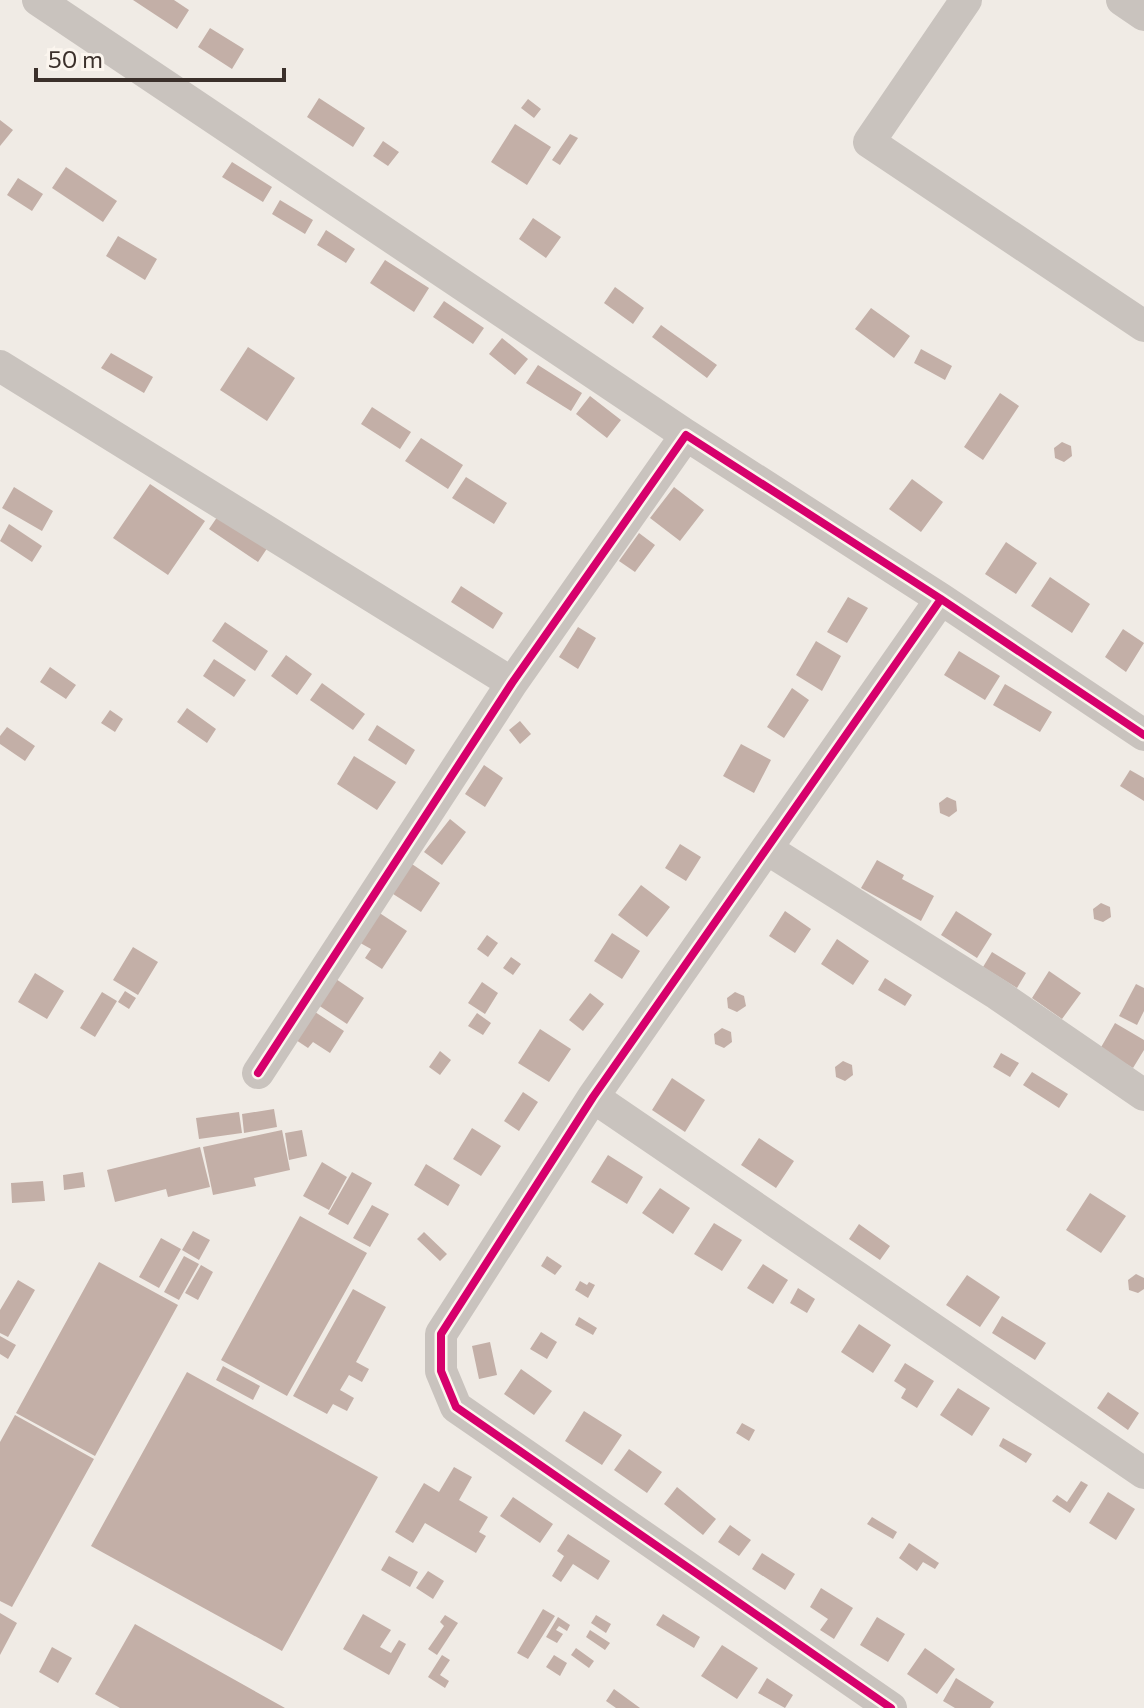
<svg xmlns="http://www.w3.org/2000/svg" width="1144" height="1708" viewBox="0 0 1144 1708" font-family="Commissioner,sans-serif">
  <rect width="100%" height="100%" fill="#f0ebe5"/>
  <path fill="#c3afa7" d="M133 0H174L189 10 177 29Z
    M210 28 244 49 232 69 198 47Z
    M319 98 365 128 353 147 307 117Z
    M528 99 541 109 534 118 521 108Z
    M0 120 13 130 0 146Z
    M515 124 551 147 527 185 491 162Z
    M570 134 578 138 560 165 552 160Z
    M383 141 399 152 388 166 373 156Z
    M232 162 272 187 263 202 222 177Z
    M66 167 117 201 103 222 52 188Z
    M18 178 43 194 32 211 7 195Z
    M280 200 313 220 305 234 272 214Z
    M533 218 561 237 546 258 519 239Z
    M326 230 355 249 346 263 317 245Z
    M118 236 157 259 145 280 106 256Z
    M385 260 429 288 414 312 370 283Z
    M615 287 644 308 633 324 604 303Z
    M444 301 484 328 473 344 433 317Z
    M871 308 910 336 894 358 855 329Z
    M661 325 717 365 707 378 652 337Z
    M502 338 528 359 515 375 489 354Z
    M248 347 295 378 267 421 220 390Z
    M921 349 952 366 945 380 914 363Z
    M111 353 153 377 144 393 101 368Z
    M538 365 582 393 571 411 526 383Z
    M1000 393 1019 406 983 460 964 447Z
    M590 396 621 420 607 438 576 414Z
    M372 407 411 432 400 449 361 424Z
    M421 438 463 465 448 489 405 461Z
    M1062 442 1071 446 1072 456 1064 462 1055 458 1054 448Z
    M466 477 507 503 494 524 452 498Z
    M912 479 943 502 921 532 889 509Z
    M150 484 205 521 168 575 113 538Z
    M14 487 53 511 42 531 2 508Z
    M674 487 704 510 680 541 650 518Z
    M222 510 270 544 258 562 209 529Z
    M9 524 42 546 32 562 0 541Z
    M639 533 655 545 635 572 619 561Z
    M1006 542 1037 563 1016 594 985 574Z
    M1050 577 1090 604 1072 633 1031 606Z
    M461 586 503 613 493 629 451 602Z
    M848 597 868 608 847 643 827 632Z
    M225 622 268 651 255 671 212 641Z
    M578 627 596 638 578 669 559 657Z
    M1123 629 1144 643 1126 672 1105 657Z
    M816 641 841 656 822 691 796 675Z
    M959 651 1000 676 985 700 944 675Z
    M286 655 312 674 297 695 271 676Z
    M214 659 246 680 234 697 203 676Z
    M50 667 76 685 66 699 40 682Z
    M322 683 365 714 353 730 310 700Z
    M1005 684 1052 712 1040 732 993 705Z
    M792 688 809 700 784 738 767 727Z
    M187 708 216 729 207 743 177 722Z
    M110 710 123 719 115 732 101 723Z
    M520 721 531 734 520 744 509 730Z
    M377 725 415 750 406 765 368 740Z
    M7 727 35 746 25 761 0 744V736Z
    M741 744 771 760 754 793 723 776Z
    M354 756 396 782 377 810 337 784Z
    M484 765 503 778 485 807 465 794Z
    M1130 770 1144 778V801L1120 786Z
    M947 797 956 801 957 811 949 817 940 813 939 803Z
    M450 819 466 832 442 865 424 852Z
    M680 844 701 857 686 881 665 868Z
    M877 860 904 875 902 879 934 896 921 921 861 888Z
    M409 862 440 883 421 912 390 892Z
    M641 885 670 907 647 937 618 915Z
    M1101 903 1110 907 1111 917 1103 922 1094 919 1093 909Z
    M375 910 407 931 382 969 365 958 371 949 355 940Z
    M785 911 811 929 795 953 769 936Z
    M956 911 992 934 977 958 941 935Z
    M612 933 640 951 622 979 594 961Z
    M487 935 498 943 488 957 477 949Z
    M837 939 869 961 853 985 821 964Z
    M133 947 158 962 138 995 113 980Z
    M992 952 1026 973 1017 988 983 967Z
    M511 957 521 964 513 975 503 968Z
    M1049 971 1081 993 1062 1019 1032 998Z
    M35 973 64 991 47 1019 18 1002Z
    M333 977 364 998 347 1024 315 1003Z
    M885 978 912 995 905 1006 878 990Z
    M482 982 498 993 485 1014 468 1003Z
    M1136 984 1144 988V1011L1137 1025 1119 1016Z
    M125 991 136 998 129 1009 118 1002Z
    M102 992 117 1001 95 1037 80 1028Z
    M735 992 744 996 746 1006 737 1012 728 1008 727 998Z
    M590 993 604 1004 583 1031 569 1020Z
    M312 1010 344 1031 330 1053 313 1042 308 1048 293 1038Z
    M477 1013 491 1023 483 1035 468 1026Z
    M1115 1023 1144 1040V1050L1133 1068 1100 1049Z
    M722 1028 731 1032 732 1042 724 1048 715 1044 714 1034Z
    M540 1029 571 1049 549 1082 518 1063Z
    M440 1051 451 1060 440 1075 429 1067Z
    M1001 1053 1019 1063 1010 1077 993 1067Z
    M843 1061 852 1065 853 1075 845 1081 836 1077 835 1067Z
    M1032 1072 1068 1094 1059 1108 1023 1085Z
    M672 1078 705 1100 685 1132 652 1110Z
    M523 1092 538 1102 519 1131 504 1121Z
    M274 1109 277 1127 244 1133 242 1114Z
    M239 1112 242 1133 199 1139 196 1118Z
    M472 1128 501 1146 481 1176 453 1159Z
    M282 1130 290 1170 254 1178 256 1186 213 1195 203 1147Z
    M302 1130 307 1156 289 1160 285 1133Z
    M759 1138 794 1161 776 1188 741 1165Z
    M200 1147 210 1187 168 1197 166 1189 115 1202 107 1170Z
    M608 1155 643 1177 627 1204 591 1182Z
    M322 1162 347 1177 329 1210 303 1196Z
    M426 1164 460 1185 448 1206 414 1185Z
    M83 1172 85 1187 64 1190 63 1175Z
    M352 1172 372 1183 348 1225 328 1214Z
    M43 1181 45 1201 12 1203 11 1183Z
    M660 1188 690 1208 673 1234 642 1213Z
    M1090 1193 1126 1216 1101 1253 1066 1230Z
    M372 1205 389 1214 370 1247 353 1238Z
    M300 1216 367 1253 287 1396 221 1360Z
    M714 1223 742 1240 722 1271 694 1254Z
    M859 1224 890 1246 880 1260 849 1239Z
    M193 1231 210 1240 199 1260 182 1250Z
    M424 1232 447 1254 440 1261 417 1239Z
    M161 1238 181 1249 159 1288 139 1277Z
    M184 1256 199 1264 179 1300 164 1292Z
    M547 1256 562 1266 555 1275 541 1266Z
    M99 1262 178 1305 95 1456 16 1413Z
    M763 1264 788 1280 773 1304 747 1288Z
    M201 1265 213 1272 198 1300 185 1293Z
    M1136 1274 1144 1278V1289L1138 1293 1129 1290 1128 1280Z
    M967 1275 1000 1297 980 1327 946 1305Z
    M18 1280 35 1290 8 1337 0 1333V1310Z
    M580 1281 587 1285 589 1282 595 1285 588 1298 575 1290Z
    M798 1288 815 1299 807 1313 790 1303Z
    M353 1289 386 1307 356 1362 369 1369 362 1382 349 1375 340 1390 354 1398 347 1411 333 1404 327 1414 293 1396Z
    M1002 1316 1046 1343 1035 1360 992 1333Z
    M579 1317 597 1328 593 1335 575 1325Z
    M859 1324 891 1345 873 1373 841 1352Z
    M541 1332 557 1342 547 1359 530 1349Z
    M0 1336 16 1345 8 1359 0 1354Z
    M490 1342 497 1375 479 1379 472 1346Z
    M905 1363 934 1381 917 1408 901 1398 906 1389 894 1381Z
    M223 1366 260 1386 253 1400 216 1380Z
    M521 1369 552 1391 534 1415 504 1394Z
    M187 1372 378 1477 282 1651 91 1546Z
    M958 1388 990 1408 972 1436 940 1415Z
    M1108 1392 1139 1413 1128 1430 1097 1408Z
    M584 1411 622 1435 602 1465 565 1441Z
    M15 1415 94 1459 12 1607 0 1601V1442Z
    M742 1423 755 1430 749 1441 736 1433Z
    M1003 1438 1032 1454 1026 1463 999 1446Z
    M629 1449 662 1472 647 1493 614 1470Z
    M454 1467 472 1477 459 1500 488 1517 479 1532 486 1536 476 1553 425 1523 413 1543 395 1532 424 1483 439 1492Z
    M1081 1481 1088 1485 1070 1513 1052 1501 1057 1495 1067 1502Z
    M677 1487 716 1519 703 1535 664 1504Z
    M1108 1492 1135 1509 1116 1540 1089 1523Z
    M513 1497 553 1524 540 1543 500 1516Z
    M872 1517 897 1532 893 1539 867 1524Z
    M730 1525 751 1540 739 1556 718 1542Z
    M568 1534 610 1561 598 1580 573 1564 561 1582 552 1576 564 1556 557 1551Z
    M909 1543 939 1563 935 1569 923 1562 917 1571 899 1558Z
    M762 1553 795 1574 785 1590 752 1569Z
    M389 1556 418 1572 410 1587 381 1570Z
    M428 1571 444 1581 433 1599 416 1588Z
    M821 1588 853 1608 834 1639 820 1630 828 1619 810 1607Z
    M543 1609 555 1616 528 1659 517 1653Z
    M0 1613 17 1623 0 1655Z
    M363 1614 391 1630 380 1647 391 1653 399 1640 406 1644 389 1675 343 1649Z
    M663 1614 700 1637 694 1648 656 1625Z
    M445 1615 458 1623 437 1655 428 1649 444 1626 440 1622Z
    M596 1615 611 1624 606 1633 591 1623Z
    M558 1617 570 1625 567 1631 559 1626 556 1630 563 1634 557 1643 546 1637Z
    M877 1617 905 1634 888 1662 860 1645Z
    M135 1624 285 1708H120L95 1694Z
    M590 1630 610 1643 605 1650 586 1637Z
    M722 1645 758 1668 737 1699 701 1676Z
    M52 1647 72 1658 58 1683 39 1672Z
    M576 1648 594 1661 589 1668 571 1655Z
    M925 1648 955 1669 937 1694 907 1674Z
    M442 1655 450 1660 440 1675 449 1681 445 1688 428 1677Z
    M554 1655 567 1663 560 1676 546 1667Z
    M767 1678 793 1695 785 1708 758 1693Z
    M956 1678 994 1702 990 1708H955L943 1701Z
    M614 1689 640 1708H616L606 1701Z"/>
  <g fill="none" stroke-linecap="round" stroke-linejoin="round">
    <path stroke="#c9c3be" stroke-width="32" d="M38 0 686 435
      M966 0 869 142 1144 326
      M1122 0 1144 15
      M0 366 512 683
      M767 849 997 994 1144 1095
      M258 1073 512 683 686 435 941 599 1144 735
      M593 1097 1144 1473
      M891 1708 456 1407 441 1371V1334L593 1097 941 599"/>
    <defs>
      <path id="cycleway" d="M258 1073 512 683 686 435 941 599 1144 735
        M891 1708 456 1407 441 1371V1334L593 1097 941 599"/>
    </defs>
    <use href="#cycleway" stroke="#fbf5ee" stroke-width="13"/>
    <use href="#cycleway" stroke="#d6006c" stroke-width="8"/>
  </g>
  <path d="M36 68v12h248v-12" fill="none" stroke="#3b302b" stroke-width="4"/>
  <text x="48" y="68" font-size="24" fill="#3b302b" stroke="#fbf5ee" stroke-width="6" paint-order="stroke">50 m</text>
</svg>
